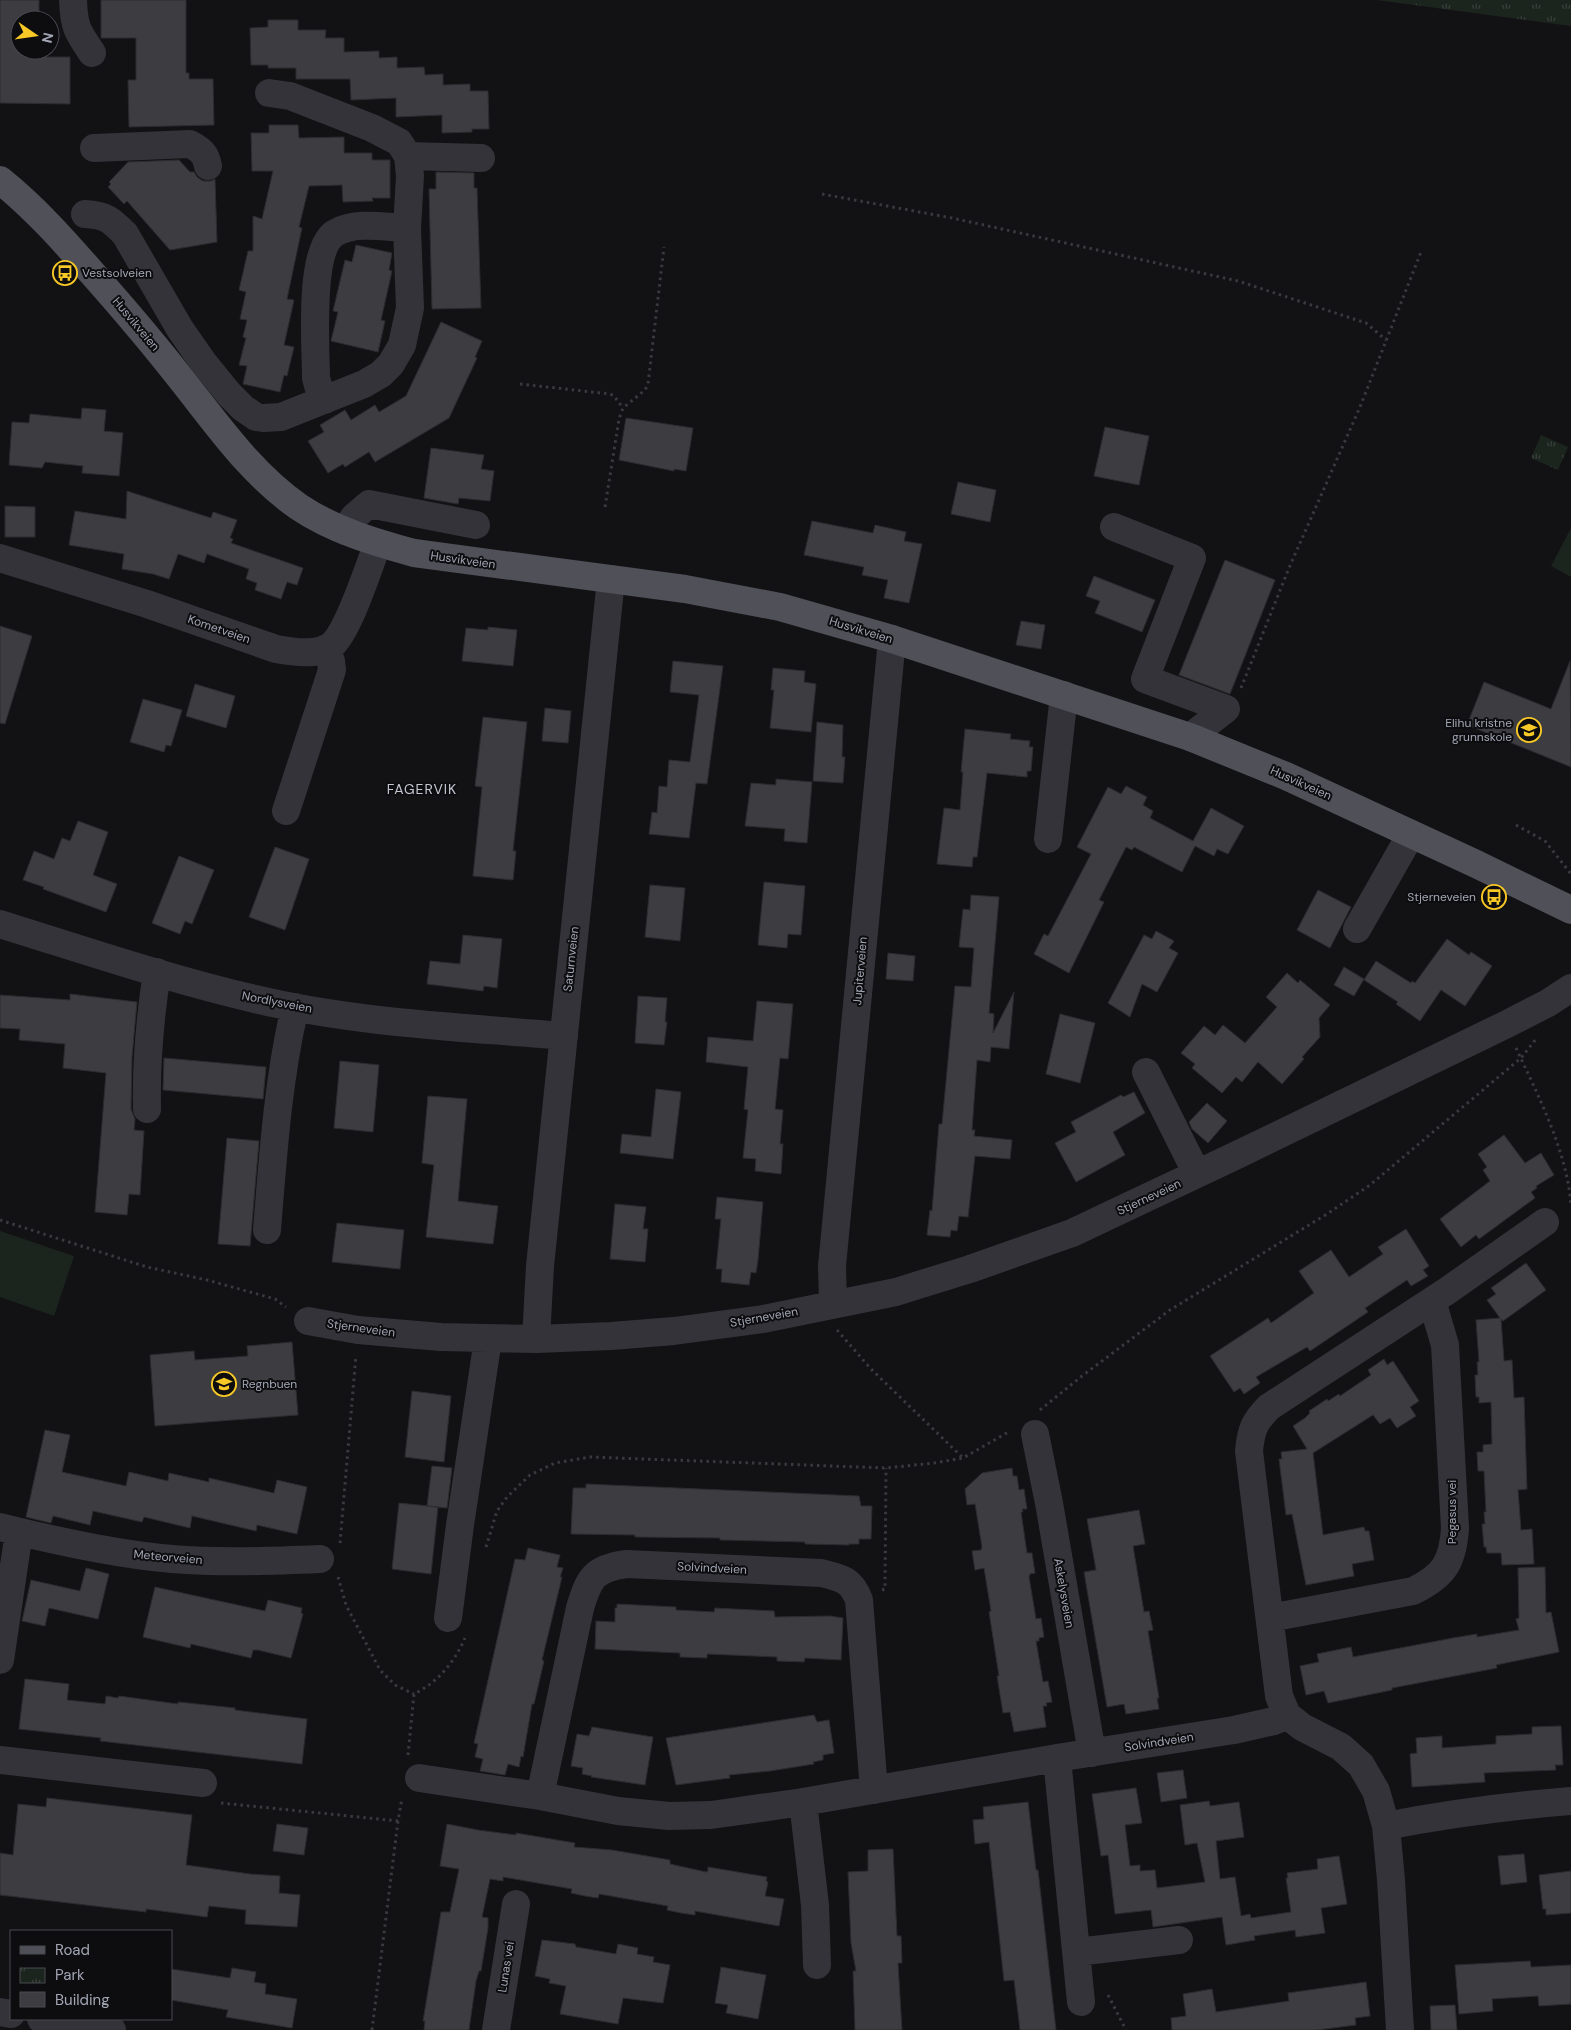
<svg xmlns="http://www.w3.org/2000/svg" width="1571" height="2030" viewBox="0 0 1571 2030" font-family="'DM Sans',sans-serif">
  <defs>
    <pattern id="park-tufts" width="24" height="20" patternUnits="userSpaceOnUse" patternTransform="scale(1.25)"><rect width="24" height="20" fill="#1c241e"/><path d="M3 7l-1-3M5 7V3M7 7l1-3M15 17l-1-3M17 17v-4M19 17l1-3" fill="none" stroke="#3a413c"/></pattern>
  </defs>
  <rect width="100%" height="100%" fill="#121214"/>
  <path fill="#1c241e" d="M1571 528V577L1551 566Z
    M0 1231 74 1256 54 1316 0 1297Z"/>
  <path fill="url(#park-tufts)" d="M1377 0H1571V26Z
    M1541 435 1568 447 1558 470 1531 458Z"/>
  <path fill="#3c3c41" stroke="#2c2c30" d="M0 0H39V20H20V50L46 51V57H70V104L0 103Z
    M101 0H186V73H189V79H213L214 125 129 127 128 80H136V38H101Z
    M268 20H298V30H326L325 38H344V52L379 51V58L397 57V68L424 67 425 75 443 74V85L470 84V91H488L489 129H472V132L442 133V115L396 117V98L351 100 350 79H296V68H268V65H251L250 28 268 27Z
    M269 125H298L299 138 344 137V153H372V160H390V198H372L373 201 343 202 342 185 309 186 299 227 302 228 287 299 294 300 284 345 294 347 287 376 284 375 280 392 243 384 247 366 239 365 246 338 243 337 247 320 240 319 246 292 239 290 248 251H253V216L262 219 273 171H252L251 133H269Z
    M179 160 190 172H194L197 177 203 181H211L215 179 217 242 170 250 127 201 124 204 108 187 111 184 109 182 128 162Z
    M436 172 474 173V188H477L481 308 432 309 429 189H436Z
    M356 245 392 253 389 270 392 271 381 320 385 321 378 352 331 341 338 312 333 311 345 260 352 262Z
    M441 322 482 341 475 357 477 358 449 418 375 462 369 452 345 467 343 464 328 473 308 441 324 432 320 425 345 410 351 420 375 405 379 412 406 396Z
    M82 408 106 410 104 431 123 433 119 476 82 473 83 466 45 462 42 468 9 465 12 422 29 423 30 414 81 419Z
    M626 418 693 428 686 471 674 469V471L619 460Z
    M1105 427 1149 436 1139 485 1094 476Z
    M431 448 484 455 481 469 494 471 490 501 459 498 458 504 424 498Z
    M958 482 996 490 990 522 951 514Z
    M127 491 211 518 213 512 237 520 230 538 233 539 231 543 303 568 297 585 287 582 281 599 255 590 257 583 246 579 249 569 207 554 204 563 178 554 169 579 153 574 122 569 124 554 69 545 75 511 126 519Z
    M5 506 35 507V537H5Z
    M812 521 873 533 875 525 906 532 904 541 922 544 909 603 884 598 888 580 862 575 864 567 804 555Z
    M1225 560 1275 580 1230 694 1179 675Z
    M1094 576 1155 600 1142 632 1095 613 1100 601 1086 596Z
    M1021 621 1045 625 1041 649 1016 645Z
    M0 626 32 636 5 724 0 723Z
    M488 627 517 630 513 666 462 661 466 628 488 630Z
    M673 661 723 666 707 784 696 783 689 838 649 834 652 812 657 813 659 786 667 787 669 760 690 762 699 695 670 692Z
    M1570 661 1571 767 1467 725 1484 682 1551 709Z
    M773 668 805 671 804 682 816 684 811 732 770 728 774 690H771Z
    M195 684 235 696 226 728 186 716Z
    M143 699 182 710 171 746 166 745 164 752 130 742Z
    M545 708 571 711 568 743 542 741Z
    M483 717 527 722 513 851H516L513 880 473 876 482 787 475 786Z
    M817 722 843 725 842 757H845L843 783 813 781Z
    M965 729 1011 734 1010 739 1030 741 1029 747H1033L1031 771H1027V777L987 773 977 857H973L972 867 937 864 944 808 960 810 963 772H961Z
    M776 779 812 782 807 843 784 841 785 829 745 826 751 783 776 785Z
    M1126 786 1147 797 1143 805 1153 811 1150 818 1193 841 1211 808 1244 826 1228 854 1217 849 1214 856 1195 846 1182 872 1134 847 1132 850 1126 847 1099 900 1104 902 1069 973 1034 954 1044 934 1048 936 1091 854 1077 847 1108 787 1121 794Z
    M78 821 108 832 93 875 117 884 106 912 43 889 44 887 23 880 34 851 54 859 62 838 70 841Z
    M275 847 309 859 285 930 249 917Z
    M179 856 214 870 192 924 185 921 180 934 152 923Z
    M764 882 805 886 801 935 788 934 787 948 758 945Z
    M650 885 685 888 680 941 645 937Z
    M1318 890 1351 907 1330 948 1297 930Z
    M971 895 999 897 989 1013 994 1014 993 1033 1014 992 1009 1049 991 1047 990 1062 977 1060 972 1130H975L974 1136 1012 1140 1010 1159 975 1156 968 1217 959 1216 957 1231 951 1230 950 1237 927 1235 930 1210 932 1211 939 1124H942L955 986 971 987 974 948 959 947 963 909 970 910Z
    M1156 931 1174 941 1169 948 1178 953 1157 992 1142 984 1130 1017 1108 1003 1144 935 1152 939Z
    M463 935 502 939 497 988 484 986 483 991 427 984 430 961 460 964Z
    M1447 939 1469 955 1471 952 1492 966 1465 1006 1441 990 1420 1021 1396 1004 1398 1002 1364 980 1376 961 1411 983 1412 981 1415 983Z
    M888 953 915 956 913 981 886 979Z
    M1344 967 1364 979 1354 996 1334 985Z
    M1287 973 1298 983 1300 980 1330 1005 1319 1018 1320 1037 1302 1057 1304 1059 1282 1084 1258 1062 1242 1082 1236 1077 1222 1093 1192 1068 1195 1064 1181 1053 1204 1026 1215 1035 1223 1025 1245 1043 1277 1007 1266 997Z
    M70 994 137 1002 132 1057 131 1109 135 1119 134 1130 144 1131 140 1195 129 1194 127 1215 95 1212 106 1073 63 1068 65 1044 19 1040 20 1029 0 1028V995L70 1000Z
    M638 996 667 998 665 1022H667L664 1045 635 1043Z
    M757 1001 793 1004 788 1059 780 1058 775 1109 783 1110 780 1144H783L781 1174 755 1171 756 1159 743 1158 748 1110 744 1109 748 1067 706 1062 708 1037 753 1041Z
    M1060 1014 1095 1023 1080 1083 1046 1074Z
    M164 1058 266 1067 263 1099 163 1090Z
    M340 1061 379 1065 373 1132 334 1128Z
    M656 1089 681 1092 673 1159 620 1153 622 1134 651 1137Z
    M1134 1092 1145 1113 1113 1132 1125 1155 1076 1182 1055 1143 1076 1132 1071 1122 1121 1095 1123 1097Z
    M428 1096 467 1099 458 1201 498 1206 493 1244 426 1237 434 1165 422 1163Z
    M1207 1103 1227 1121 1208 1143 1192 1129 1189 1122Z
    M1504 1135 1525 1163 1541 1153 1554 1175 1536 1186 1537 1188 1531 1192 1535 1198 1479 1239 1476 1235 1461 1247 1440 1219 1490 1181 1483 1170 1487 1167 1478 1154Z
    M227 1138 259 1141 250 1246 218 1244Z
    M717 1197 763 1202 758 1260 756 1273 751 1272 749 1285 721 1282 722 1269H716L721 1219H715Z
    M615 1204 646 1207 643 1229H648L645 1262 610 1259Z
    M337 1223 404 1230 400 1269 332 1262Z
    M1406 1229 1429 1266 1423 1270 1428 1276 1411 1286 1407 1280 1365 1308 1368 1312 1310 1351 1307 1347 1256 1377 1260 1383 1244 1394 1240 1388 1234 1392 1210 1356 1268 1318 1271 1323 1314 1293 1299 1271 1331 1250 1349 1277 1383 1254 1378 1247Z
    M1526 1263 1546 1290 1503 1321 1501 1319 1504 1361 1512 1360 1514 1398 1524 1397 1527 1489 1518 1490 1521 1530 1532 1529 1534 1564 1502 1565 1501 1553H1487L1486 1547H1484L1482 1524H1485L1484 1512H1486L1484 1471H1478L1477 1452H1483V1445L1492 1444 1491 1402 1479 1403V1397H1476L1475 1375H1478L1477 1362H1479L1476 1320 1500 1318 1487 1300 1496 1294 1491 1288Z
    M292 1342 298 1415 155 1426 150 1355 194 1351 195 1360 248 1356 247 1346Z
    M1384 1359 1387 1365 1393 1361 1419 1401 1410 1407 1416 1416 1397 1428 1390 1418 1380 1424 1373 1415 1313 1453 1323 1535 1364 1527 1365 1531H1369L1374 1560 1352 1564 1354 1576 1306 1585 1292 1514 1286 1515 1279 1459H1282L1281 1452 1307 1449 1293 1426 1305 1418 1310 1413 1309 1411 1327 1399 1328 1401 1339 1394 1340 1396 1371 1375 1368 1370Z
    M412 1391 451 1396 444 1462 405 1457Z
    M45 1430 70 1435 62 1472 126 1486 129 1472 168 1481 169 1473 209 1482V1478L274 1493 277 1480 307 1487 297 1534 257 1525 256 1531 192 1516 190 1528 144 1517 142 1522 93 1511 90 1525 53 1516 51 1523 26 1517Z
    M432 1466 452 1468 447 1508 427 1506Z
    M1012 1468 1013 1476H1017L1019 1490 1024 1489 1027 1509H1022L1023 1512H1021L1027 1553H1032L1035 1573 1030 1574 1029 1577 1036 1619 1041 1618 1044 1637 1039 1638V1641H1036L1043 1682 1048 1681 1052 1702 1046 1703 1047 1706H1043L1046 1727 1014 1732 1010 1712 1003 1713 997 1676H999L989 1612 991 1611 984 1568 975 1570 972 1551 981 1550 982 1547 975 1504 967 1505 965 1489 982 1473Z
    M586 1484 859 1496 861 1506H872L871 1539H859V1544H849V1545L805 1544V1542L720 1540V1538L635 1537V1535L571 1534 573 1488H586Z
    M399 1503 438 1507 431 1574 392 1569Z
    M1139 1510 1145 1544 1133 1546 1144 1612 1149 1611 1153 1630 1148 1631 1159 1698H1157L1159 1709 1126 1714 1124 1704 1107 1707 1084 1572 1096 1570 1087 1519Z
    M528 1548 560 1555 557 1567 563 1568 560 1577H562L542 1660 544 1661 534 1704H532L523 1757 521 1756 519 1767 508 1764 505 1775 480 1771 483 1759 475 1757 478 1744 474 1743 515 1559 525 1560Z
    M1545 1567 1546 1613 1551 1612 1559 1652 1496 1665 1497 1668 1392 1688V1690L1328 1703 1324 1691 1306 1695 1300 1666 1319 1662 1317 1654 1351 1647 1353 1657 1453 1638 1477 1634V1637L1519 1630 1516 1619 1519 1618 1518 1568Z
    M86 1568 109 1574 98 1619 49 1608 45 1626 22 1621 31 1580 80 1591Z
    M155 1587 265 1611 268 1600 302 1608 301 1613 303 1614 291 1658 258 1650H253L251 1658 191 1644 190 1648 143 1637Z
    M617 1604 676 1607V1610L714 1612 715 1608 774 1611 775 1617 830 1616 843 1618 841 1660 805 1658 804 1662 777 1661V1657L707 1654V1658L680 1657V1653L595 1649 596 1621 615 1622V1608H617Z
    M25 1679 69 1684 67 1700 105 1704 106 1696 118 1698 119 1696 178 1704V1702L235 1708V1710L307 1719 302 1764 100 1741 101 1738 19 1729Z
    M814 1715 817 1722 829 1720 834 1753 823 1755V1760L813 1762 814 1764 770 1771 729 1775 730 1778 676 1785 666 1738Z
    M1561 1726 1563 1765H1555L1556 1770 1484 1773 1485 1782 1412 1787 1410 1754 1417 1753 1416 1738 1442 1736V1748L1496 1744V1736L1532 1734V1727Z
    M592 1727 653 1737 645 1785 591 1777 592 1776 582 1774 583 1768 571 1766 577 1734 589 1736Z
    M1183 1770 1187 1798 1161 1802 1157 1773Z
    M1136 1788 1142 1823 1125 1825 1130 1866 1140 1865V1871L1155 1870 1157 1888 1205 1882 1197 1843 1185 1845 1180 1805 1209 1801 1210 1806 1239 1802 1244 1837 1216 1841 1220 1879 1235 1877 1241 1916 1250 1914 1251 1918 1291 1912 1286 1878H1288L1287 1873 1318 1869 1317 1859 1339 1856 1347 1904 1321 1908 1325 1933 1296 1937 1295 1930 1254 1936 1255 1940 1226 1945 1222 1917 1153 1927 1151 1910 1115 1914 1108 1855 1101 1856 1092 1794Z
    M47 1798 192 1815 186 1865 250 1874 280 1876 279 1893 300 1895 297 1927 245 1924 246 1910 209 1906 207 1917 146 1909V1912L0 1895V1853L13 1855 18 1804 46 1807Z
    M1028 1802 1036 1870H1038L1056 2030H1020L1014 1980 1004 1981 989 1842 975 1844 973 1820 984 1819 983 1807Z
    M277 1824 308 1828 304 1855 273 1851Z
    M447 1824 478 1830 516 1835V1833L575 1843 574 1847 612 1850 670 1860V1864L706 1872 708 1871V1867L767 1877 766 1881 768 1882 765 1896 784 1899 779 1926 695 1911V1915L681 1913 667 1910 668 1906 599 1894 598 1898 585 1896 571 1893 572 1889 503 1877V1881L490 1879 482 1917 488 1918V1928L481 1971H479L476 1981 469 2030H424L425 2021H423L441 1912H450L459 1869 440 1866Z
    M893 1849 897 1936H901L902 1963H898L902 2030H855L853 1971H856L851 1943 848 1872 868 1871V1850Z
    M1524 1854 1527 1882 1501 1885 1498 1856Z
    M1571 1871V1913L1546 1915V1909H1543L1539 1875Z
    M542 1940 575 1944 576 1947 616 1954 618 1944 638 1948 637 1954 654 1957 653 1962 670 1965 663 2003 623 1998 618 2024 560 2014 566 1986 549 1983 550 1979 535 1976Z
    M1530 1961 1531 1967 1571 1965V2004L1539 2006 1538 1996 1492 1999 1493 2011 1459 2014 1455 1965Z
    M721 1967 766 1975 758 2019 726 2013 728 2005 715 2003Z
    M232 1968 256 1972 254 1982 266 1984 265 1994 297 1999 292 2028 226 2017 228 2010 171 2000V1969L230 1978Z
    M1366 1982 1370 2016 1355 2018 1356 2025 1317 2030H1172L1171 2018 1186 2016 1183 1994 1212 1989 1216 2012 1289 2001 1288 1993Z
    M1455 2005 1457 2030H1431L1430 2006Z"/>
  <g fill="none" stroke-linecap="round" stroke-linejoin="round">
    <path stroke="#393a40" stroke-width="3" stroke-dasharray="2.5 4" stroke-linecap="butt" d="M822 194 952 218 1238 281 1366 323 1386 340
      M520 384 610 394 614 396 623 408
      M605 507 619 419 623 408 645 390 648 384 664 247
      M1241 688 1289 568 1360 407 1421 252
      M1516 825 1545 841 1571 874
      M1516 1048C1538 1095 1568 1154 1571 1206
      M0 1220 147 1267 207 1280 275 1299 286 1307
      M837 1330 871 1369 963 1458
      M1040 1410 1082 1376 1170 1310 1327 1214 1370 1185 1521 1058 1536 1039
      M340 1543 356 1355
      M486 1547 497 1511 507 1497 530 1475 555 1463 590 1457 886 1468 934 1463 963 1458 1010 1431
      M338 1577 346 1605 380 1670 395 1685 414 1694
      M882 1590 885 1589 886 1468
      M408 1755 414 1694C438 1682 454 1663 465 1638
      M221 1803 398 1821 402 1798
      M1108 1995 1126 2030
      M372 2030 398 1821"/>
    <path stroke="#333339" stroke-width="28" d="M73 0C74 27 77 31 92 53
      M94 148 190 144C201 150 206 154 208 166
      M408 156 481 158
      M85 214C106 215 111 220 125 234L180 329 203 362 229 394 243 408 256 417 263 418 281 417 364 384 381 374 391 364 402 345 410 308 407 228 410 176 408 156 399 142 372 128 290 96 269 93
      M325 400 319 389 316 378C316 348 308 250 335 233 355 221 384 227 407 228
      M1114 527 1192 558 1145 679 1226 709 1190 737
      M345 531 354 517 369 504 476 525
      M0 558 147 604 276 649C292 652 319 656 332 645 349 630 369 566 378 543
      M286 811 332 670 331 661 324 649
      M1048 839 1064 695
      M0 924C84 950 169 979 255 999 355 1023 461 1027 564 1036
      M1357 929 1411 834
      M1146 1072 1197 1174
      M147 1109C146 1063 150 1018 157 972
      M267 1230C273 1155 278 1080 295 1007
      M833 1304 832 1266 892 639
      M308 1321 358 1330 441 1337 536 1339 611 1336 674 1331 763 1319 896 1292 970 1269 1072 1233 1239 1154 1505 1025 1548 1003 1571 988
      M536 1339 540 1266 611 579
      M1035 1434 1049 1503 1092 1753
      M0 1527C56 1541 114 1554 172 1559 221 1563 271 1561 320 1559
      M448 1618 460 1525 488 1339
      M1270 1618 1413 1591C1444 1576 1453 1562 1455 1528L1445 1345 1432 1301
      M0 1660 19 1532
      M1287 1715 1279 1696 1249 1451C1251 1430 1254 1422 1269 1407L1447 1291 1545 1222
      M1057 1758 1081 2002
      M0 1760 203 1783
      M419 1778 540 1796 618 1811 669 1816 711 1815 803 1802 1057 1758 1234 1730 1274 1721 1287 1715 1302 1727 1341 1747 1361 1765 1376 1791 1386 1826 1391 1880 1400 2030
      M540 1796 580 1608C589 1578 594 1568 627 1564L821 1573C841 1578 851 1579 859 1600L874 1790
      M803 1802 815 1905 817 1965
      M1386 1826C1447 1814 1509 1806 1571 1801
      M1077 1952 1179 1940
      M0 2012 11 2014
      M41 2019 112 2030
      M496 2030 516 1904"/>
    <path stroke="#4f5058" stroke-width="28" d="M0 180C35 208 64 241 93 274 123 308 153 343 181 379 217 424 251 474 299 507 333 530 374 542 414 553L685 589 780 607 892 639 1190 737 1286 776 1474 863 1571 910"/>
  </g>
  <defs>
    <symbol id="bus-ring" viewBox="-11 -11 22 22"><circle r="9.5" fill="#0d0d0f" stroke="#f8c826" stroke-width="1.5"/><path d="M-5-6H5V4H4V6H2V4H-2V6H-4V4H-5ZM-3.5-4V0h7V-4ZM-3.5 1.2v1.5H-2V1.2ZM2 1.2v1.5H3.5V1.2Z" fill="#f8c826"/></symbol>
    <symbol id="school-ring" viewBox="-11 -11 22 22"><circle r="9.5" fill="#0d0d0f" stroke="#f8c826" stroke-width="1.5"/><path d="M0-5L7-2L0 1L-7-2ZM-4 1L0 2.5L4 1V4Q0 6-4 4Z" fill="#f8c826"/></symbol>
  </defs>
  <g fill-rule="evenodd">
    <use href="#bus-ring" x="51" y="259" width="28" height="28"/>
    <use href="#school-ring" x="1515" y="716" width="28" height="28"/>
    <use href="#bus-ring" x="1480" y="883" width="28" height="28"/>
    <use href="#school-ring" x="210" y="1370" width="28" height="28"/>
  </g>
  <g text-anchor="middle" dominant-baseline="central" stroke-width="4" stroke-linejoin="round" paint-order="stroke">
    <g font-size="12" fill="#a3a6b5" stroke="#0d0d0f" text-anchor="start">
      <text x="82" y="273">Vestsolveien</text>
      <text x="1512" y="723" text-anchor="end">Elihu kristne<tspan x="1512" dy="14">grunnskole</tspan></text>
      <text x="1476" y="897" text-anchor="end">Stjerneveien</text>
      <text x="242" y="1384">Regnbuen</text>
    </g>
    <g font-size="12" fill="#a3a6b5" stroke="#0d0d0f">
      <text transform="translate(136 324) rotate(50)">Husvikveien</text>
      <text transform="translate(463 560) rotate(8)">Husvikveien</text>
      <text transform="translate(219 629) rotate(19)">Kometveien</text>
      <text transform="translate(861 630) rotate(17)">Husvikveien</text>
      <text transform="translate(1301 783) rotate(24)">Husvikveien</text>
      <text transform="translate(571 959) rotate(-84)">Saturnveien</text>
      <text transform="translate(860 971) rotate(-85)">Jupiterveien</text>
      <text transform="translate(277 1002) rotate(11)">Nordlysveien</text>
      <text transform="translate(1149 1197) rotate(-25)">Stjerneveien</text>
      <text transform="translate(764 1317) rotate(-10)">Stjerneveien</text>
      <text transform="translate(361 1328) rotate(8)">Stjerneveien</text>
      <text transform="translate(1452 1512) rotate(-90)">Pegasus vei</text>
      <text transform="translate(168 1557) rotate(5)">Meteorveien</text>
      <text transform="translate(712 1568) rotate(3)">Solvindveien</text>
      <text transform="translate(1064 1593) rotate(80)">Askelysveien</text>
      <text transform="translate(1159 1742) rotate(-9)">Solvindveien</text>
      <text transform="translate(506 1967) rotate(-81)">Lunas vei</text>
    </g>
    <g font-size="14" letter-spacing="1" fill="#c4c6d1" stroke="#0d0d0f">
      <text x="422" y="789">FAGERVIK</text>
    </g>
  </g>
  <rect x="10" y="1930" width="162" height="90" fill="#0d0d0f" stroke="#494a51"/>
  <rect x="20" y="1946" width="25" height="8" fill="#4f5058" stroke="#494a51"/>
  <text x="55" y="1955" font-size="15" fill="#a3a6b5">Road</text>
  <rect x="20" y="1968" width="25" height="15" fill="url(#park-tufts)" stroke="#494a51"/>
  <text x="55" y="1980" font-size="15" fill="#a3a6b5">Park</text>
  <rect x="20" y="1992" width="25" height="15" fill="#3c3c41" stroke="#494a51"/>
  <text x="55" y="2005" font-size="15" fill="#a3a6b5">Building</text>
  <g transform="translate(35 35) rotate(103)"><circle r="24" fill="#0d0d0f" stroke="#494a51"/>
  <path d="M0-4L9 19L0 12L-9 19Z" fill="#f8c826"/>
  <text y="-8" font-size="14" font-weight="bold" text-anchor="middle" fill="#a3a6b5">N</text>
  </g>
</svg>
